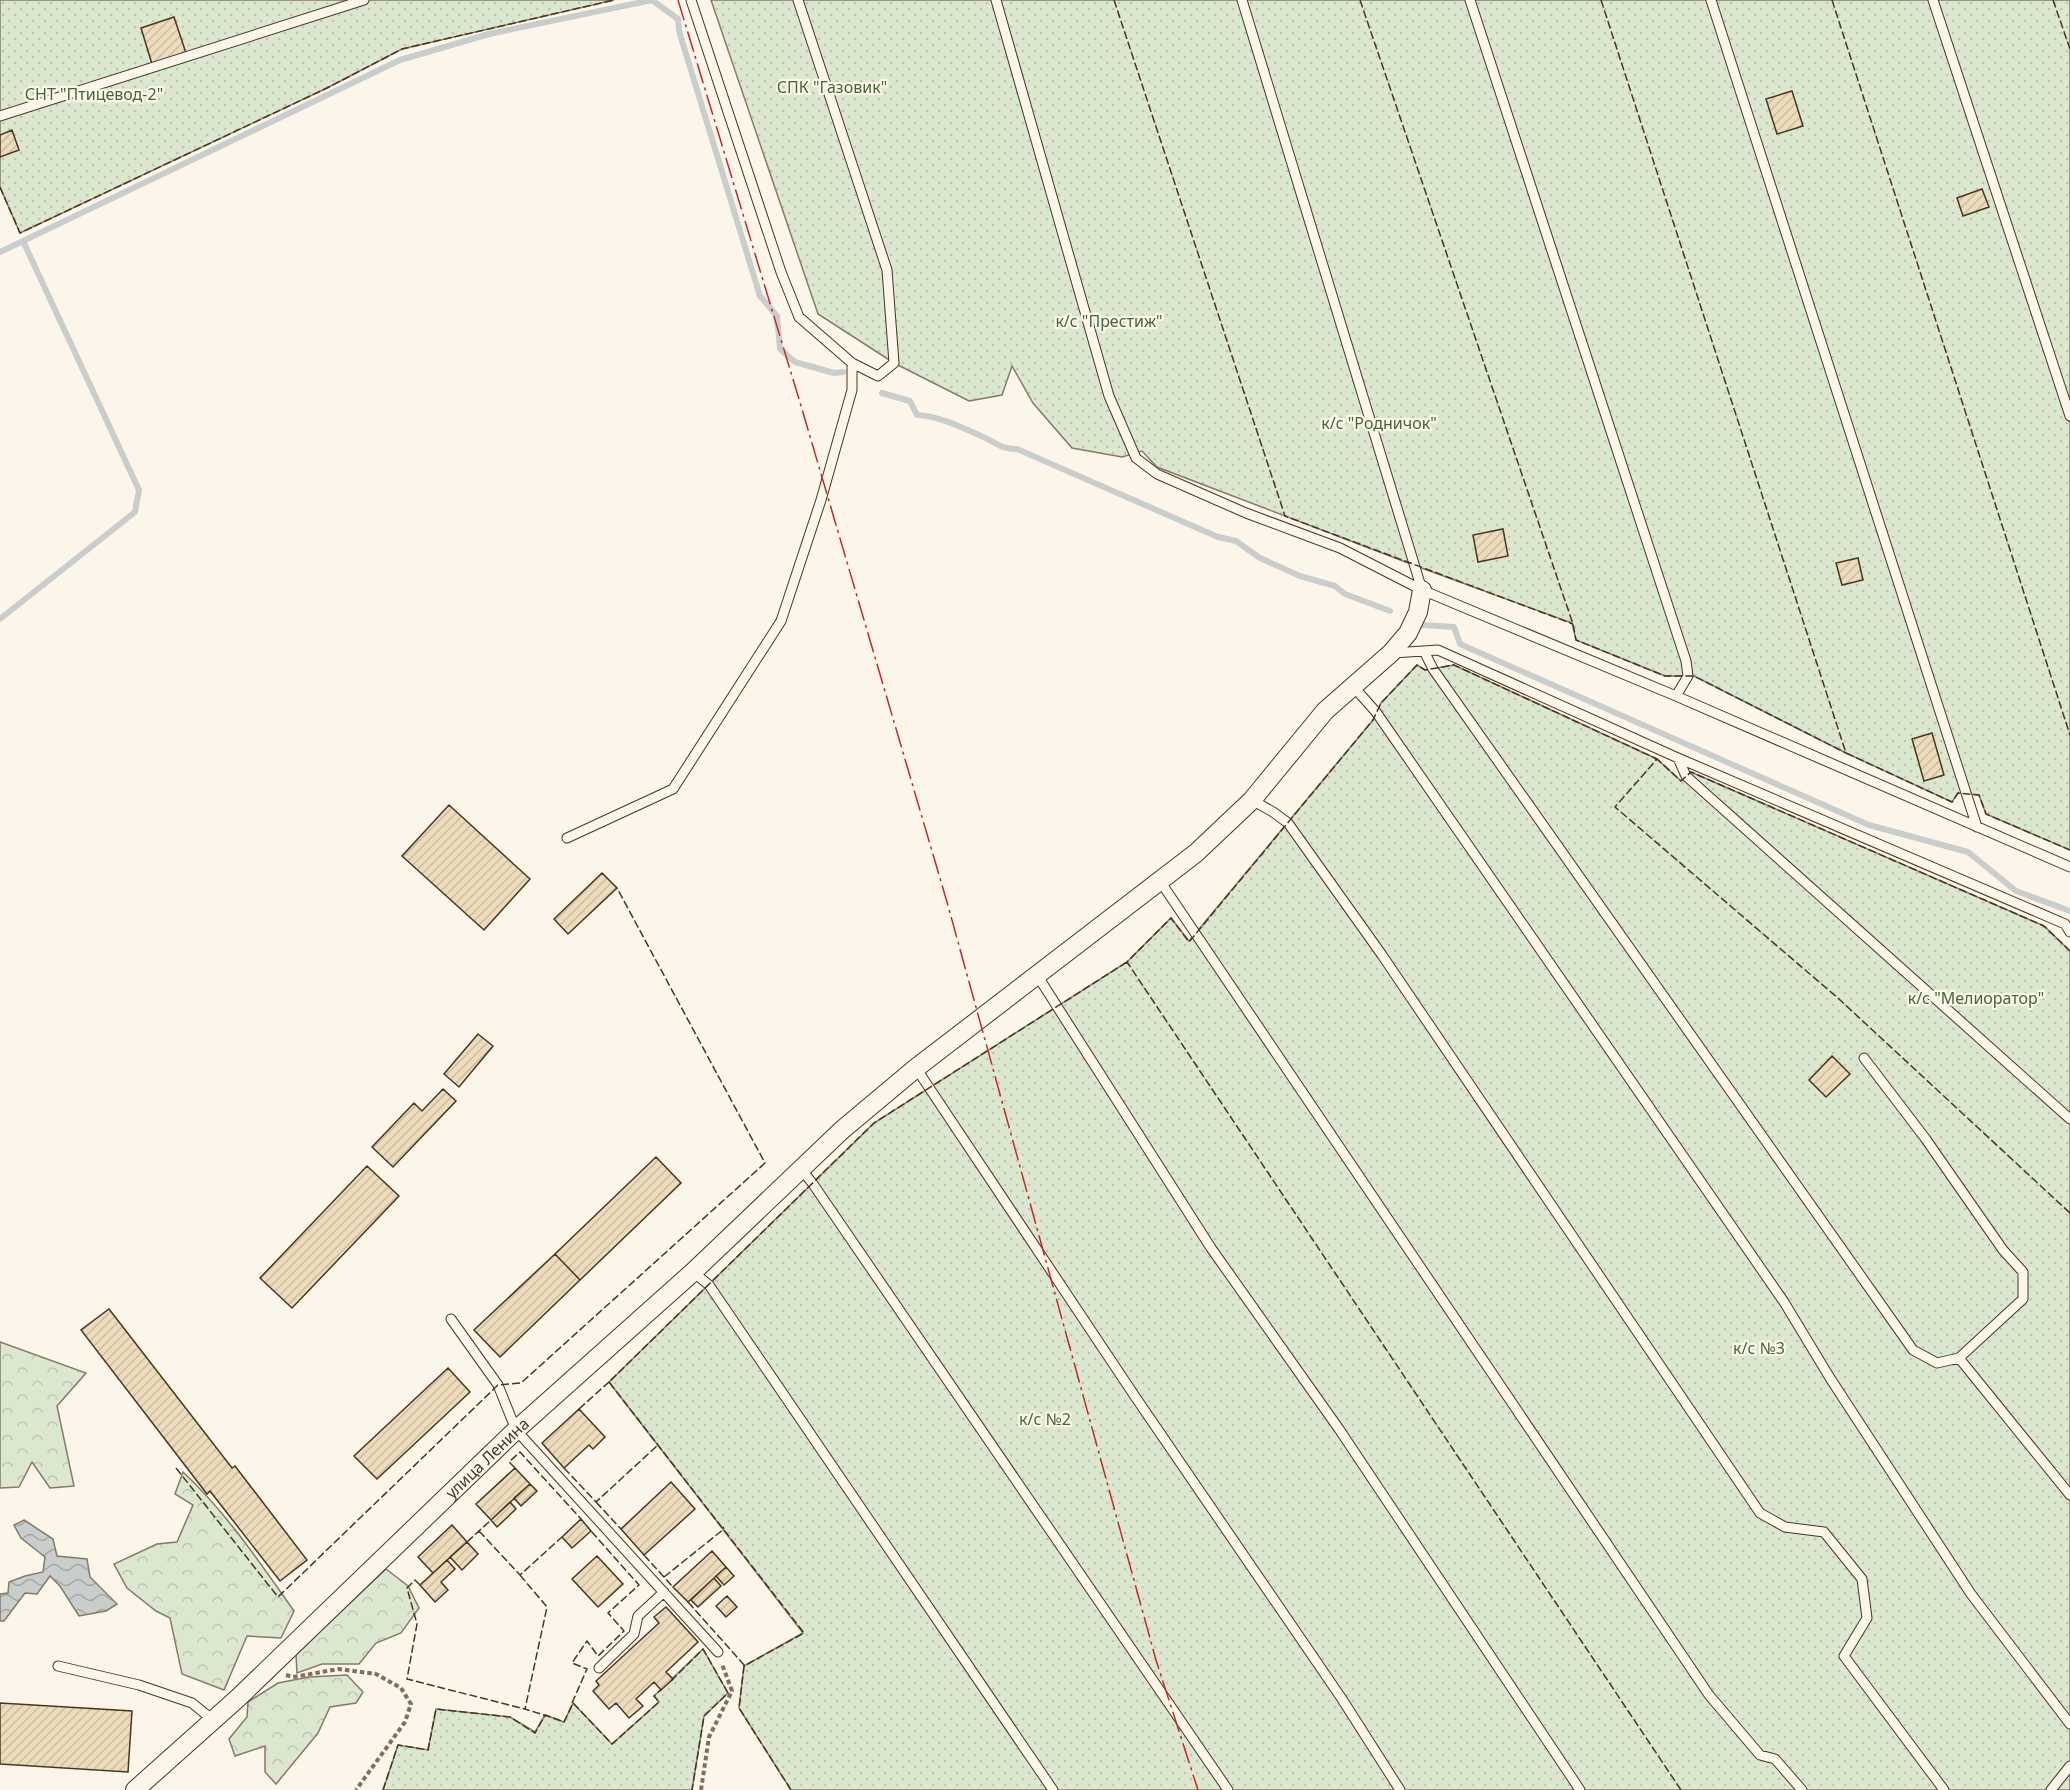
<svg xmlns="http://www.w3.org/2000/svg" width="2070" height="1790" viewBox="0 0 2070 1790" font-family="'Noto Sans',sans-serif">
  <defs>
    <pattern id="forest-crowns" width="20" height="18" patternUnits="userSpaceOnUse" patternTransform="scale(1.5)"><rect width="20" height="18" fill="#dce7d0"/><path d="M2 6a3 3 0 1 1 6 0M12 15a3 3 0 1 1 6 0" fill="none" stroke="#bec7b2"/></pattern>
    <pattern id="park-dots" width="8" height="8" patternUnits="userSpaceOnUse" patternTransform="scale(1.5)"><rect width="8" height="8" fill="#dce7d0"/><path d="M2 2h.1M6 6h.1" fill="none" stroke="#bec7b2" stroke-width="1.8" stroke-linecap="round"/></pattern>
    <pattern id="water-waves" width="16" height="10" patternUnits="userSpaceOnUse" patternTransform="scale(1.5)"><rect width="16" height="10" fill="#c9cecd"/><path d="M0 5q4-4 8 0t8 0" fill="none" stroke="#a5a8a6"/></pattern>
    <pattern id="building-hatch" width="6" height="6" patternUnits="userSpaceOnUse" patternTransform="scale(1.5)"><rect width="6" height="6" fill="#ecdcbc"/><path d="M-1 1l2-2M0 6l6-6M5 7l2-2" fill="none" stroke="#ccbda1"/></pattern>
  </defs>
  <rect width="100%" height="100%" fill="#fbf6e9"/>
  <path fill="url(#forest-crowns)" stroke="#887966" stroke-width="1.5" d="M0 1342 86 1373 57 1406 74 1486 50 1488 32 1462 19 1487 0 1488Z
    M183 1472C226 1512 260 1563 294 1611L281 1638 247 1636 224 1690 182 1674 170 1618 156 1611 127 1588 114 1564 157 1544 177 1542 193 1505 175 1494Z
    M386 1569 408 1586 419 1608 401 1633 376 1643 359 1664H322L297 1673 296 1654Z
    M347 1675 363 1692 356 1703 330 1707 318 1733 276 1784 265 1772V1746L235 1756 229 1739 247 1717 248 1702 278 1683 309 1677Z"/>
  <path fill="url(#park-dots)" stroke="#887966" stroke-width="1.5" d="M0 0H614L402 49 327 88 20 233 0 187Z
    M711 0H2070V850L1986 814 1979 795 1958 793 1952 802 1846 753 1694 676H1665L1576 640 1572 623 1416 566 1157 467 1142 451 1122 457 1072 448 1033 403 1012 366 1002 395 969 401 894 363 818 314Z
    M1417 665 1425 670 1454 665 1657 759 1681 781 1691 772 2044 926 2070 951V1790H791L739 1708 744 1666 803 1633 609 1382 874 1123 1127 962 1171 918 1189 941 1373 720 1381 703Z
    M703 1649 728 1693 704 1716 692 1790H383L398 1745 428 1750 436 1709 510 1717 535 1732 545 1715 564 1722 573 1703 612 1744 659 1702 654 1696Z"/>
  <path fill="url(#water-waves)" stroke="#887966" stroke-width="1.5" d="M24 1520 53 1539 57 1556 87 1559 90 1577 117 1604 106 1611 79 1616 60 1586 50 1576 37 1594 25 1593 4 1621H0V1594L8 1593 9 1582 25 1576 43 1572 45 1557 21 1538 14 1525Z"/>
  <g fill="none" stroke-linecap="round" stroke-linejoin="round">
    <path stroke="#c9cecd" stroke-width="6" d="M0 252 400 60 489 34 652 0 678 19 679 31 760 296 777 316 780 349 795 362 834 373 843 372
      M882 393 910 401 917 415C939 416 961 427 981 436 998 443 997 448 1017 449L1218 537 1236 541 1260 558 1300 576 1335 586 1345 594 1390 611
      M0 619 135 512 139 490 23 241
      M1423 625 1454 627 1460 644 1869 825 1968 852 2016 891 2070 911"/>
  </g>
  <path fill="url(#building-hatch)" stroke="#4a3520" stroke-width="1.5" d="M174 17 186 53 152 64 141 28Z
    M1792 91 1803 126 1777 134 1766 99Z
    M12 130 19 150 0 157V135Z
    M1982 189 1989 207 1963 216 1957 198Z
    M1503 529 1508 556 1478 562 1473 535Z
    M1858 558 1863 580 1842 585 1836 563Z
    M1932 733 1944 775 1924 781 1912 739Z
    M449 805 530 879 484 930 402 856Z
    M602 873 617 888 568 934 554 919Z
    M478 1034 493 1046 459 1087 444 1074Z
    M1832 1056 1850 1074 1826 1097 1809 1080Z
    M443 1089 456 1101 393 1167 372 1147 414 1103 422 1111Z
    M656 1157 681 1183 580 1280 555 1254Z
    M367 1166 399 1196 292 1308 260 1278Z
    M555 1254 580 1280 500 1357 474 1330Z
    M109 1309 232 1468 235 1466 307 1560 280 1581 210 1491 207 1494 81 1330Z
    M448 1368 470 1392 377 1479 354 1456Z
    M579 1409 605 1437 593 1449 589 1445 564 1468 542 1443Z
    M515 1468 530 1484 491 1520 476 1504Z
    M671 1482 695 1509 644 1555 621 1529Z
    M530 1484 537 1491 521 1506 514 1498Z
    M510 1502 516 1509 497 1527 491 1520Z
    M581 1519 591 1531 572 1548 562 1537Z
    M452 1525 467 1542 433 1573 418 1557Z
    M467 1542 478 1554 462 1570 450 1557Z
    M712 1551 726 1567 688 1602 673 1587Z
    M597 1556 623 1584 598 1607 572 1579Z
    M447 1560 455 1569 441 1582 448 1590 435 1602 420 1585Z
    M726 1567 734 1576 724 1585 716 1576Z
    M714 1578 721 1586 698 1607 691 1600Z
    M727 1596 737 1607 726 1617 716 1606Z
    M666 1607 698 1642 666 1672 673 1679 661 1690 654 1682 636 1699 643 1706 629 1718 616 1703 609 1709 593 1691 599 1685 596 1681 659 1623 654 1617Z
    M0 1703 132 1711 128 1772 0 1764Z"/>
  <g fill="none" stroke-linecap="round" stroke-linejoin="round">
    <defs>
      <path id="service" d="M798 0 887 270 894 363 878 376 852 363
        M996 0 1109 396 1136 458 1157 474 1246 513 1340 548 1422 590 1676 696 2070 867
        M1242 0 1422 590
        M1470 0 1686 661 1688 676 1676 696
        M1711 0 1977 827
        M1933 0 2070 416
        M0 116 364 0
        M1424 651 1433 669 1913 1350 1937 1363 1959 1358 2070 1495
        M1393 653 1438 650 1678 758 2065 924 2070 932
        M1353 686 1376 712 1784 1302 1830 1378 1971 1594 2070 1724
        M1678 758 1686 776 2070 1119
        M1252 800 1273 812 1288 823 1382 955 1760 1513 1785 1527 1824 1532 1862 1579 1867 1618 1844 1656 1944 1790
        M567 838 673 789 781 621 821 500 852 390V363L799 317 781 272 691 0
        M1160 881 1709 1695 1760 1755 1775 1759 1802 1790
        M1037 975 1211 1248 1339 1429 1580 1790
        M1864 1058 1925 1138 2003 1250 2023 1272V1299L1959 1358
        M916 1068 1134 1395 1342 1699 1400 1790
        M801 1169 813 1184 1228 1790
        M693 1272 709 1285 1053 1790
        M451 1319 498 1385 516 1430 718 1652
        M58 1666 139 1685 192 1703 213 1720
        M599 1668 634 1634 638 1616 664 1592
        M2051 1790 2070 1766"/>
      <g id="minor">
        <path id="s1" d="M135 1790 238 1698 516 1430 693 1272 842 1130 916 1068 1196 853 1252 800 1325 711 1391 653 1408 633 1418 612 1422 590"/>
      </g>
    </defs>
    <use href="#service" stroke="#4a3520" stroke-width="11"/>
    <use href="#minor" stroke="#4a3520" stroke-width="20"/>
    <path stroke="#7f6f5c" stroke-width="4" stroke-dasharray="4.5 3" stroke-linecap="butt" d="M286 1675 293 1677 339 1669 376 1674 401 1688 411 1704 405 1722 356 1790
      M701 1790 709 1737 732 1691 722 1664"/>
    <use href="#service" stroke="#fbf6e9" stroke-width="9"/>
    <use href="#minor" stroke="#fbf6e9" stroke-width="18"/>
    <path stroke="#4a3520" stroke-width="1.5" stroke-dasharray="8 3" stroke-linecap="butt" d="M1114 0 1285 516 1573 624
      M1360 0 1573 624 1576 640 1665 676H1694L1846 753
      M1601 0 1846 753 1952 802 1958 793 1979 795 1986 814 2070 850
      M1832 0 2070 735
      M2053 0 2070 49
      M0 187 20 233 327 88 402 49 614 0
      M1655 760 1657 759 1681 781 1691 772 2044 926 2070 951
      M579 1409 609 1382 610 1384
      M176 1468 278 1597 498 1385 521 1383 765 1163 617 888
      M515 1468 509 1462 520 1452 581 1519
      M564 1468 596 1502 658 1445 657 1443
      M596 1502 621 1529
      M479 1531 520 1575 562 1537
      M467 1542 491 1520
      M644 1555 673 1587
      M520 1575 547 1607 525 1709 547 1716
      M664 1577 724 1529 723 1527
      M420 1585 415 1580 407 1588 417 1624 407 1679 525 1709
      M688 1602 745 1666
      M671 1681 703 1649 728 1693 704 1716 692 1790
      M572 1703 587 1669 572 1663 587 1641 598 1656 624 1631 608 1613 639 1585 591 1531
      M383 1790 398 1745 428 1750 436 1709 510 1717 535 1733 545 1715 564 1722 573 1703 612 1744 659 1702 654 1696 662 1689
      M791 1790 739 1708 744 1666 804 1633 609 1382 874 1123 1127 962
      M1681 1790 1127 962 1171 918 1189 942 1373 720 1381 703 1417 665 1425 670 1454 665 1657 759 1615 807 1839 999 2070 1213"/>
    <path stroke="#c62828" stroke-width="1.5" stroke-dasharray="21 4.5 3 4.5" stroke-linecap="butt" d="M678 0 799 399 947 902 1156 1660 1198 1790"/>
  </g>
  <g text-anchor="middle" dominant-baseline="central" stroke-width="4.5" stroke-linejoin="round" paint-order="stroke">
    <g font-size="16" fill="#436837" stroke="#fbf6e9">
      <text x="832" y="87">СПК "Газовик"</text>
      <text x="94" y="94">СНТ "Птицевод-2"</text>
      <text x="1109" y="321">к/с "Престиж"</text>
      <text x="1379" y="423">к/с "Родничок"</text>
      <text x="1976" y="998">к/с "Мелиоратор"</text>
      <text x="1759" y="1348">к/с №3</text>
      <text x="1045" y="1419">к/с №2</text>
    </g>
    <g font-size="16" fill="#4a3520" stroke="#fbf6e9">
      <text stroke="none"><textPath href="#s1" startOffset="484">улица Ленина</textPath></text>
    </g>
  </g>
</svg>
